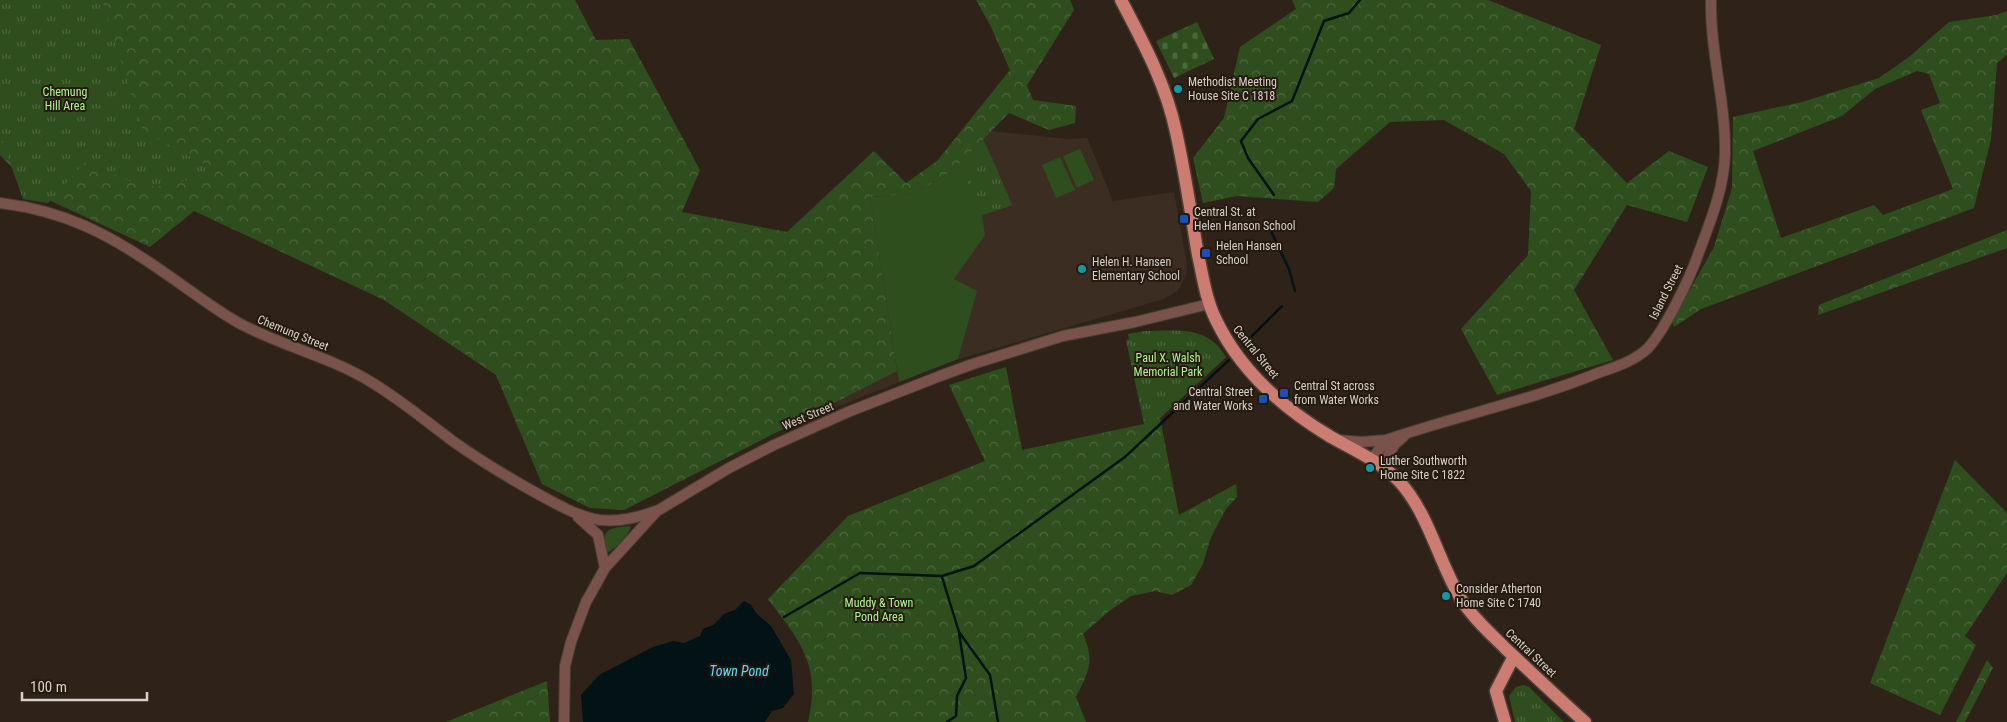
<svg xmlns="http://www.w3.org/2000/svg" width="2007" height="722" viewBox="0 0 2007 722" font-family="'Roboto Condensed',sans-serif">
  <defs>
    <pattern id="forest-crowns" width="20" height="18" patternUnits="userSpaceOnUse" patternTransform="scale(1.25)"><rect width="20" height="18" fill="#2e4f1d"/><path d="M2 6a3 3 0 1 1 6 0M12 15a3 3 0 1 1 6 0" fill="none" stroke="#4c673c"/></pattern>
    <pattern id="cemetery-stones" width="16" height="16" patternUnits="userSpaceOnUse" patternTransform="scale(1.25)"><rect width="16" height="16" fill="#2e4f1d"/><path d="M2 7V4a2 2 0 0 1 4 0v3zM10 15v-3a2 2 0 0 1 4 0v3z" fill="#4c673c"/></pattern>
    <pattern id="park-tufts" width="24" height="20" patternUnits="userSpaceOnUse" patternTransform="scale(1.25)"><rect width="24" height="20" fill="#2e4f1d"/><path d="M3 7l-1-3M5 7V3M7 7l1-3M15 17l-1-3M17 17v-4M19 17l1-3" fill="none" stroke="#4c673c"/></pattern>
  </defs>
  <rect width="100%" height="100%" fill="#2f2319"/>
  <path fill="#3b2d21" d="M991 131 1068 139 1087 138 1113 201 1174 192 1187 265 1186 275 1182 283 1177 291 1164 299 952 361 827 411 772 268Z"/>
  <path fill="#2e4f1d" d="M983 139 993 160 970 169 987 198 993 212 982 215 985 235 954 279 977 291 958 359 899 382 870 197 913 194 951 172Z
    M1080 149 1094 180 1077 188 1063 156Z
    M1060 157 1075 190 1056 198 1042 165Z
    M627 526 631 527C628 536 617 547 609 552L606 551C602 529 607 529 627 526Z"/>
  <path fill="url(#forest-crowns)" fill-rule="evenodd" d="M0 0H575L596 40 629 39 700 170 682 212 787 232 874 151 906 183 937 161 1010 70 991 27 976 0H1070L1074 10 1027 85 1033 100 1076 106 1075 123 1049 130 1009 113 951 172 913 194 870 197 897 371 624 510 590 508 542 484 496 375 384 300 194 211 150 247 38 195 0 155Z
    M1292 0H1488L1601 45 1574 129 1627 183 1669 151 1708 167 1687 222 1627 205 1574 290 1613 360 1497 395 1461 329 1528 255 1531 191 1504 154 1444 120 1390 122 1336 169 1334 188 1318 202 1237 196 1203 203 1193 158 1224 118 1240 47 1296 9Z
    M2007 11V55L1997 63 1991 139 1974 208 1701 309 1674 327 1672 322 1714 247 1732 188 1733 117 1802 102 1879 78 1909 57 1949 22 1997 15ZM1917 71 1929 74 1940 103 1921 110 1953 189 1883 215 1874 205 1781 238 1753 151 1842 116 1875 89Z
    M2007 230V248L1818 315 1819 305Z
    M1154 333 1225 358 1160 418 1179 515 1236 484 1237 497 1226 509 1211 537 1203 564 1191 585 1172 595 1155 591 1131 596 1109 611 1083 634C1095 661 1089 671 1076 697L1086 722H808C821 664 801 643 768 599L848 516 985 461 949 385 1006 367 1022 450 1144 424 1126 340Z
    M1955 460 2007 513V573L1965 636 1976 645 1940 715 1870 683Z
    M1987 660 1993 668 1965 722H1956Z
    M547 681 550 722H446Z"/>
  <path fill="url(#cemetery-stones)" d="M1197 22 1214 59 1174 78 1156 41Z"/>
  <path fill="url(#park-tufts)" d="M0 0H102L143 131 215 170C196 177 178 184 159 186 136 188 106 171 87 160L48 203 23 199 0 134Z
    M993 160 1012 205 993 212 987 198 973 196 967 182 974 179 970 169Z
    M1145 331C1178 331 1207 325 1226 357L1147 429 1128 334Z
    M1523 685 1529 687 1564 722H1515L1509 696 1516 687Z"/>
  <path fill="#031215" d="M744 601 751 605 756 613 771 626 791 660 794 694 783 708 772 711 765 722H583L581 695 599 675 653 647 673 641 684 643 700 636 703 629 713 625 724 614 735 610Z"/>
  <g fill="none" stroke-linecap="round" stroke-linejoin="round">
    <path stroke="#031215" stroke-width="2.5" d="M1274 195 1248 158 1241 141 1258 119 1292 101 1324 21 1349 13 1360 0
      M1270 229 1289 269 1295 291
      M1244 344 1282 306
      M942 577 959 632 990 675 998 722
      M784 617 860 573 942 576 974 566 1125 457 1229 360
      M947 722 956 716 957 696 966 678 959 633"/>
    <defs>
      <path id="minor" d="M0 203C65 211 109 234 162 271 187 288 211 307 237 322 280 346 329 356 371 382 401 400 427 422 454 442 481 461 509 478 538 494 557 504 578 517 600 520 620 522 637 518 656 511
        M1339 440 1361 442 1386 440C1456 416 1529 401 1598 373 1615 367 1635 361 1648 348 1665 330 1691 276 1699 252 1711 220 1724 188 1725 154 1726 102 1710 52 1711 0
        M1372 459 1386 440
        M1381 466 1395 444 1404 436
        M578 517 598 535 605 568
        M564 722 565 666 571 642 586 602 605 568 657 511 729 468 774 445 848 412 940 376 973 364 1063 336 1135 322 1209 304"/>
      <path id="major" d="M1121 0C1143 42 1166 84 1176 132 1185 172 1191 214 1198 255 1203 277 1206 300 1216 320 1240 370 1284 409 1331 437 1354 450 1379 461 1398 480 1429 513 1438 561 1461 599 1473 618 1490 633 1506 649 1532 673 1558 698 1585 722
        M1505 722 1496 691 1514 656"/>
    </defs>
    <use href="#minor" stroke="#4a3f35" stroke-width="12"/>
    <use href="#major" stroke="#4a3f35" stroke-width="15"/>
    <use href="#minor" stroke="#79524c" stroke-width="10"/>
    <use href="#major" stroke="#cc7c71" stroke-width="12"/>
  </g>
  <g fill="#0f9aa8" stroke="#251a10" stroke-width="2">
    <circle cx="1178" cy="89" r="5"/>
    <circle cx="1082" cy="269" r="5"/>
    <circle cx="1370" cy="468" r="5"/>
    <circle cx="1446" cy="596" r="5"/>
  </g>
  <g fill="#1a4fb4" stroke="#251a10" stroke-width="2">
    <rect x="1179" y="214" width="10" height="10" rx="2.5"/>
    <rect x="1201" y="248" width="10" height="10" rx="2.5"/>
    <rect x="1279" y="388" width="10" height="10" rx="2.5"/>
    <rect x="1258" y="394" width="10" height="10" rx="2.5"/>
  </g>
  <g text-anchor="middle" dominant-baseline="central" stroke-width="4" stroke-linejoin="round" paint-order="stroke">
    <g font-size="12" fill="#d8d0c9" stroke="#251a10" text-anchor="start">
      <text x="1188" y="82">Methodist Meeting<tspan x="1188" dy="14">House Site C 1818</tspan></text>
      <text x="1194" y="212">Central St. at<tspan x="1194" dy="14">Helen Hanson School</tspan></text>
      <text x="1216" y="246">Helen Hansen<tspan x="1216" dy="14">School</tspan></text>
      <text x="1092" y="262">Helen H. Hansen<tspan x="1092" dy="14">Elementary School</tspan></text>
      <text x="1294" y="386">Central St across<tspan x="1294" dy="14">from Water Works</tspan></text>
      <text x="1253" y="392" text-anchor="end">Central Street<tspan x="1253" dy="14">and Water Works</tspan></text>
      <text x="1380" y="461">Luther Southworth<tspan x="1380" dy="14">Home Site C 1822</tspan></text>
      <text x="1456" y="589">Consider Atherton<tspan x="1456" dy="14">Home Site C 1740</tspan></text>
    </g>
    <g font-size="12" fill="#b1f791" stroke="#251a10">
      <text x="65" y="92">Chemung<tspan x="65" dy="14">Hill Area</tspan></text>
      <text x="1168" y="358">Paul X. Walsh<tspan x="1168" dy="14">Memorial Park</tspan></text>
      <text x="879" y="603">Muddy &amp; Town<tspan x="879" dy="14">Pond Area</tspan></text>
    </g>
    <g font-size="12" fill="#d8d0c9" stroke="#251a10">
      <text transform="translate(1666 292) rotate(-63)">Island Street</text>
      <text transform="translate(293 333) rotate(22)">Chemung Street</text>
      <text transform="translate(1256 352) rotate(51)">Central Street</text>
      <text transform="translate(808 416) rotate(-23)">West Street</text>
      <text transform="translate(1531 653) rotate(43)">Central Street</text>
    </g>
    <g font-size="14" font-style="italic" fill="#5bddfb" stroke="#251a10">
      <text x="739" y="671">Town Pond</text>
    </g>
  </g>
  <path d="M22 692v8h125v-8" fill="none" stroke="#d8d0c9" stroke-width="2.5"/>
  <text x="30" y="692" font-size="15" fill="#d8d0c9" stroke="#251a10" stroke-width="4" paint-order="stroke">100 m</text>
</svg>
